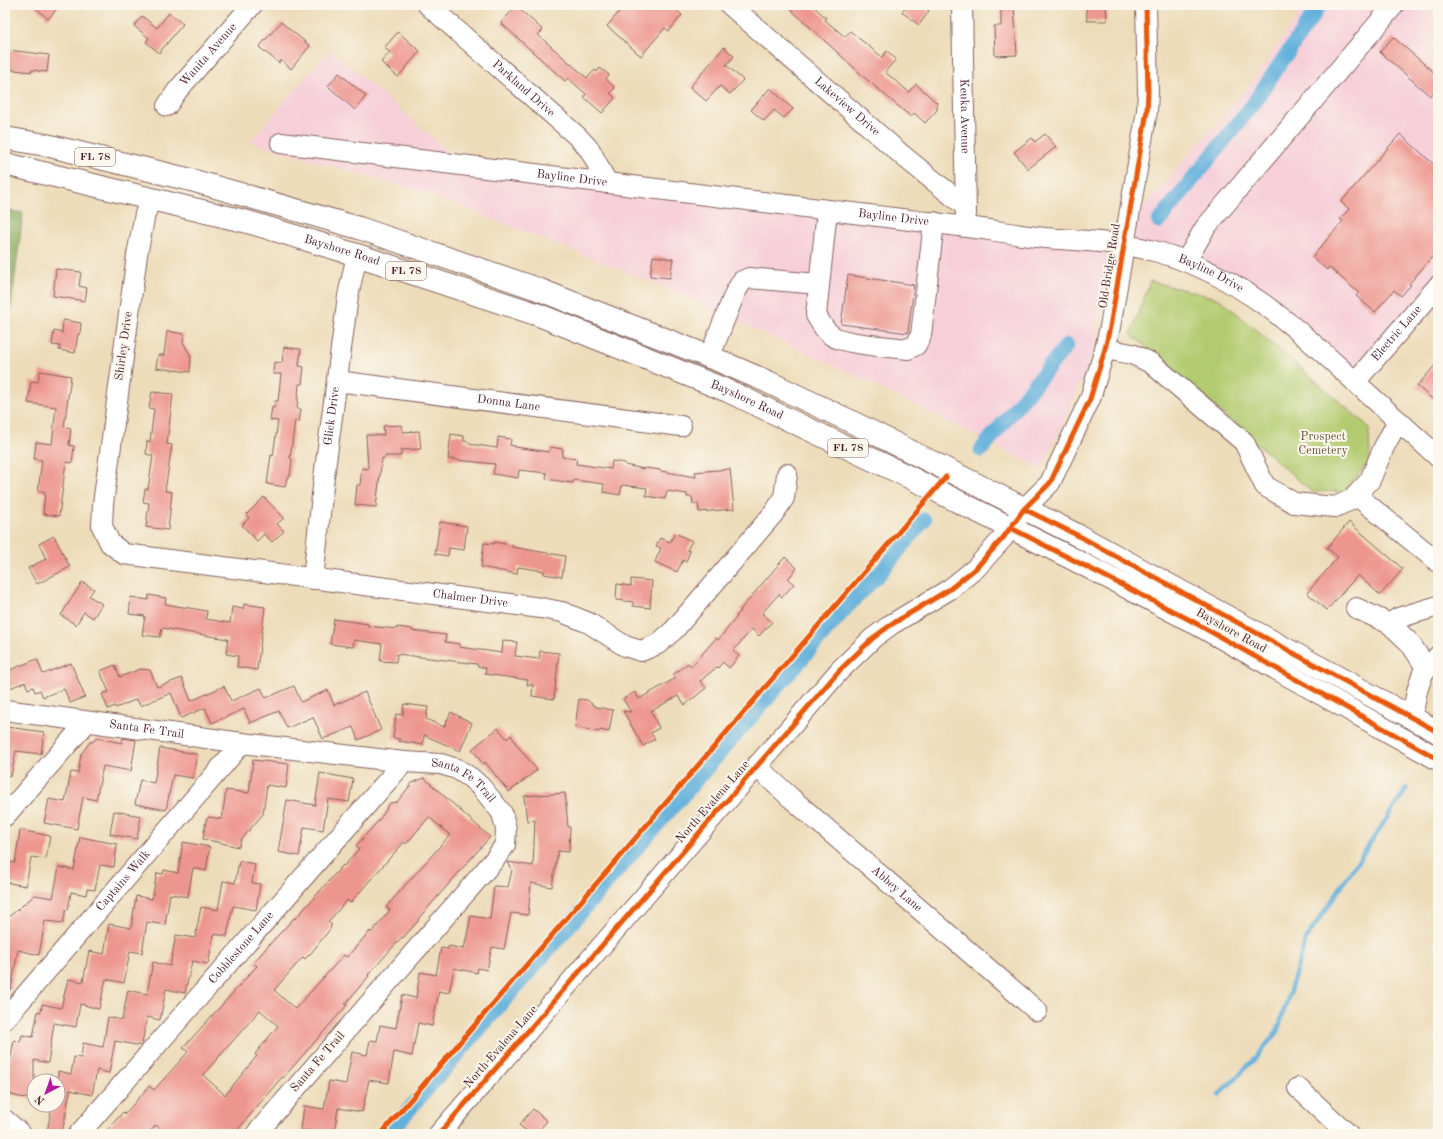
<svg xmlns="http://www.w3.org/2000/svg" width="1443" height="1139" viewBox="0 0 1443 1139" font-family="'Old Standard TT',serif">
  <rect width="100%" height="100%" fill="#fbf7ec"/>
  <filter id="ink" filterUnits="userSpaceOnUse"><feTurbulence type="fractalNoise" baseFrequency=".025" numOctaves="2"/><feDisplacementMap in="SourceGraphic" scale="8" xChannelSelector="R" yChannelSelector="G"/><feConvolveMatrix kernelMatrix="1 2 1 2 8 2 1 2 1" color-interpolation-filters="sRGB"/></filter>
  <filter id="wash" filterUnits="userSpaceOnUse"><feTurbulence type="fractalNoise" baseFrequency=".012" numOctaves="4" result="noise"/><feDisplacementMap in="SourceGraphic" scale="16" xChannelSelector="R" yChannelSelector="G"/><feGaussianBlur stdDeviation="0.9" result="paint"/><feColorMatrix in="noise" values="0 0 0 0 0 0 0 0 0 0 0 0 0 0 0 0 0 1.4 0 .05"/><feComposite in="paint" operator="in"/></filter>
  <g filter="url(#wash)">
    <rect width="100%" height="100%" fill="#eddcb9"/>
    <path fill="#f6cfd9" d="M1305 5H1438V273L1349 377 1214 274 1112 243 1095 344 1086 371 1042 469 863 379 657 284 429 194 250 142 330 49 455 157 1112 243 1255 79Z"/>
    <path fill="#b3cb6f" stroke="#7e754d" d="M1150 281 1220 299 1369 427 1370 461 1344 491 1312 492 1131 334Z"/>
    <path fill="#8eaf62" stroke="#6c6746" d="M5 210 23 213 5 354Z"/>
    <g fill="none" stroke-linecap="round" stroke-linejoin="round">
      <path stroke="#62b0db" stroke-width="4.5" d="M1219 1095 1256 1058 1278 1030 1306 939 1407 788"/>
      <path stroke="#62b0db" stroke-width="15" d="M1159 221 1251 107 1320 5
        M981 450 1067 345
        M388 1134 846 608 881 572 924 520"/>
    </g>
    <g id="blocks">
      <path fill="#ed968f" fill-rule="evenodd" d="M33 5H60L48 19Z
        M625 5H671L682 15 669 31 665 28 641 56 607 26Z
        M786 5H812L826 18 825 20 845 37 850 31 882 57 887 51 896 59 885 72 909 92 916 84 937 103V110L925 123 914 113 911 117 864 77Z
        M907 5H921L929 11 919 25 902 12Z
        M1001 5H1014L1017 55 995 56 994 26H1001Z
        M1086 5H1106L1107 21H1087Z
        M516 6 543 30 538 35 587 78 595 70 597 72 600 68 609 75 606 79 615 88 610 93 615 98 602 113 584 97 586 94 568 78 565 81 501 23Z
        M169 13 183 24 159 53 146 42 149 38 134 26 142 16 157 28Z
        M281 22 310 46 291 69 281 60 279 63 259 47Z
        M398 32 420 51 398 77 381 62 390 52 384 48Z
        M1393 37 1438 76V86L1430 96 1380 52Z
        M724 47 734 56 726 65 743 80 730 94 720 86 706 101 690 87Z
        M8 50 49 55 47 72 32 70V72L6 69Z
        M339 73 366 96 355 110 328 86Z
        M770 88 793 109 784 118 774 110 764 121 751 110Z
        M1045 134 1056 147 1028 169 1014 152 1032 138 1035 142Z
        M1400 134 1438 168V250L1409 284 1411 285 1401 296 1394 290 1375 312 1356 296 1359 293 1329 267 1327 270 1312 257 1343 221 1340 219 1349 209 1341 202Z
        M653 256 673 259 670 278 650 276Z
        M56 269 81 272 79 286 87 288 85 301 53 296Z
        M848 275 914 285 908 333 841 324Z
        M63 320 81 323 80 334H78L75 353 59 350 60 346 52 345 54 331 62 333Z
        M167 331 184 334 183 342 191 356 190 372 156 368 158 355H164Z
        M284 347 301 349 299 366 304 367 302 384H299L297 409H301L299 422 295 421 290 458 292 459 290 477H287L285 487 267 484 271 455 273 456 278 421 270 420 272 407 274 408 275 401H278L281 374H273L274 362 282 363Z
        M1438 362V404L1417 386Z
        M40 371 71 376 64 427 71 428 69 445 74 446 72 463 66 462 59 516 43 514 45 492 38 491 42 460 34 459 36 442 52 444 56 407 28 403 31 381 38 382Z
        M152 392 173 394 167 444 172 445 165 491 172 492 168 530 146 527 149 503 143 502 145 489H148L153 456 146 454 147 441 150 442 154 409 149 408Z
        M402 425 403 432 419 431 421 449 401 450V456H385V458H382L376 507 355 505 357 485H360L362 468 368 469 366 435H384L383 426Z
        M451 434 464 436V441L469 442V444L497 448 498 437 511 439 510 445 515 446V447L549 452 550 447 563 449 562 457 577 459 576 464 611 469 612 461 625 463V465L644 469 646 468 660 470V471L696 477 695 472 730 469 734 509 699 512 698 503 693 504 692 497H687V494L667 491 665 499 646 496 647 488 622 485 620 495 603 492 604 484 574 480 573 483 546 479 547 473 519 470 518 478 493 474 495 464 448 459Z
        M264 497 284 518 277 524 284 531 272 542 264 534 257 541 242 525 249 518 246 515Z
        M440 522 467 526 464 550 449 548 448 556 435 554Z
        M1349 522 1403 569 1380 595 1358 575 1327 610 1307 593 1338 557 1327 548Z
        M675 533 692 541 687 550 690 551 686 562 683 560 677 572 655 562 661 548 656 546 660 538 670 542Z
        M54 536 70 567 37 584 28 568 46 559 39 544Z
        M494 542 512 545V547L565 556 562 577 544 574V571L518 567 517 574 481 567 484 543 494 544Z
        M785 557 797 568 788 579 794 584 782 597 779 594 762 613 772 622 759 636 752 629 733 651 739 656 729 668 723 662 718 668 717 667 700 681 706 688 685 705 678 696 651 711 659 728 651 733 655 739 643 746 623 711 631 712 623 699 635 692 639 699 676 678 673 675 688 663 691 667 716 638 718 640 737 617 736 616 741 611 740 610Z
        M631 579 652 581 650 608 633 606V602L616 600 617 584 631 586Z
        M82 582 94 589 89 596 102 604 93 618 84 612 76 625 61 615Z
        M149 595 166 598 165 604 207 611 206 619 230 623 232 607 243 609 244 604 265 607 257 670 237 667 238 656 226 654 228 639 162 628 160 637 142 635 145 616 129 614 131 597 148 600Z
        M334 619 368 624V626L397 629V627L412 629V631L446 635 445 642 459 644V647L502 653 503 641 517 642 515 656 539 659 540 651 559 653 554 699 532 696 533 685H527L528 680 485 674 486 668 477 666V664L397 654 396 662 380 661 382 644 354 640 353 647 330 644Z
        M37 659 43 674 71 663 85 697 70 703 64 689 43 697 40 690 35 692 33 687 28 689 25 682 5 690V672Z
        M115 665 120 677 140 669 150 670 157 687 182 678 191 701 224 686 231 701 261 688 266 698 294 686 301 702 328 690 334 705 365 692 381 730 358 740 353 727 323 739 313 717 287 728 279 711 250 723 244 709 212 723 205 708 181 718 171 693 140 706 137 699 116 708 115 706 108 709 102 694 109 692 100 671Z
        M579 699 587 700 596 707 613 710 609 732 600 730 599 732 575 727Z
        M404 704 428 707 426 719 444 727 451 712 472 723 460 751 424 735 423 745 399 741 400 739 393 738 396 714 403 715Z
        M7 727 44 732 41 754 16 751 11 776 5 775V740Z
        M498 728 507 739 511 735 516 744 537 770 509 792 485 762 483 764 472 749Z
        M97 738 122 743 123 738 136 740 131 771 103 766 96 800 83 797 77 829 44 823 49 799 65 802 71 772 78 773 81 754 90 742H92Z
        M160 748 197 754 193 778 173 775 166 810 135 804 140 780 154 783Z
        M253 760 289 764 286 788 267 785 263 814 241 840 239 847 203 839 206 820 209 817 222 819 226 790 249 793Z
        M320 773 353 779 349 802 328 799 323 830 304 827 299 856 278 852 287 800 315 805Z
        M424 778 490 837 418 919 419 920 403 938 402 937 368 975 369 976 345 1004 347 1005 283 1078 282 1077 234 1134H166L156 1125 148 1134H104L123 1112 125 1114 149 1086 154 1090 188 1052 183 1048 257 966 253 963 269 945 294 918 295 919 343 865 344 866 359 849 356 846 379 820 386 810 387 807 390 803 397 802 412 783ZM429 817 450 835 386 907 390 910 371 933 370 931 347 957 344 955 295 1009 274 990 303 957 305 959 311 953 331 928 330 927 332 925 328 922 347 900 350 903 404 842 406 844ZM260 1010 278 1026 255 1054 257 1056 225 1095 203 1075Z
        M565 793 568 827H570L569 852 558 851 552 887 531 883 528 915 511 913 504 949 492 947 487 970 478 968 477 973 454 968 449 993 439 991 432 1026 418 1023 412 1056 394 1052 389 1083 369 1080 362 1112 338 1108 334 1134 301 1130 304 1106 324 1109 329 1081 346 1084 352 1052 367 1055 370 1040 377 1041 380 1025 396 1028 402 995 416 998 420 972 436 975 441 948 448 949 449 946 464 949 471 916 490 919 494 886 508 887 512 870 508 862 533 866 535 820 527 821 524 796Z
        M114 811 141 816 137 839 110 834Z
        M20 830 50 836 46 859 31 857 26 886 5 882V861L15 863Z
        M80 837 117 844 114 867 100 865 95 890 87 889 86 895 71 892 68 910 66 909 63 923 45 921 39 955 18 950 11 989 5 988V920L35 895 53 898 59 867 74 870Z
        M183 842 210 847 206 871 193 868 188 897 170 894 165 925 147 922 142 953 130 951 124 983 106 979 99 1009 80 1004 76 1027 54 1023 48 1063 34 1060V1100L11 1095V1093L5 1092V1060L10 1061 14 1040 20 1042 22 1035 33 1037 38 1011 41 1012 42 1004 61 1008 68 979 83 982 89 951 104 954 109 924 131 928 136 896 152 899 157 873 163 874 164 870 178 873Z
        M239 861 255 864 252 883 260 884 256 910 233 906 227 936 214 934 208 964 192 961 185 993 166 989 160 1020 147 1017 142 1044 141 1046 115 1041 109 1073 97 1070 92 1095 70 1090 62 1134 47 1132 52 1105H58V1071L71 1074 74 1057 81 1058 83 1043 103 1047 108 1017 122 1020 128 990 147 994 153 962 170 966 176 935 195 938 201 907 218 910 223 881 235 883Z
        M533 1109 547 1121 536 1134H530L519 1125Z"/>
    </g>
  </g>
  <g filter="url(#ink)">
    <use href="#blocks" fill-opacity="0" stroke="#83615d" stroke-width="1"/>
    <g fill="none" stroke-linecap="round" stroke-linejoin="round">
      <defs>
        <g id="minor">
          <path id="s1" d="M428 5 578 137 590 150 607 183"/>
          <path id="s2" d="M730 5 902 155 966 207"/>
          <path id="s3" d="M962 5 966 215"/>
          <path id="s4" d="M167 106 177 91 252 5"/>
          <path id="s5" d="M281 143 967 227C993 230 1019 235 1045 238 1082 241 1122 242 1158 252 1239 275 1293 325 1353 380 1381 406 1410 431 1438 457"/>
          <path id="s6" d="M151 199 145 214 137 255 103 504 102 526 110 543 124 554 541 608 562 612 589 623 625 646 641 651 658 644 674 630 774 513 784 498 787 474"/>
          <path d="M827 210 816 315C820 322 824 330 831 335 842 344 891 347 908 349L916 345 921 335 934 222"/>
          <path d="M1186 261 1205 228 1394 5"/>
          <path d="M1105 349 1132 354 1151 363 1244 442 1265 486 1294 503 1335 507 1353 499 1370 480 1384 447 1398 421"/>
          <path d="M709 358 735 293 742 281 749 278 819 284"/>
          <path id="s7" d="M337 381 681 426"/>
          <path id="s8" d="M1355 382 1438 286"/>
          <path d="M1356 495 1438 562"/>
          <path id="s9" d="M313 579 324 477 348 296 357 255"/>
          <path d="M1356 608 1390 624 1410 643 1427 669"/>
          <path d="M1390 624 1398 618 1438 606"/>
          <path id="s10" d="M5 710 242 743 404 762 441 764 457 769 471 778 482 788 502 813 506 829 505 845 495 859 256 1134"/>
          <path d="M1412 717 1417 691 1423 673 1438 656"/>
          <path id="s11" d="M756 766 791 798 1037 1011"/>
          <path d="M5 816 87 722"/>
          <path id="s12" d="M5 1019 242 743"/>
          <path d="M1298 1088 1348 1134"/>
          <path d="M5 1120 21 1134"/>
          <path id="s13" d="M79 1134 404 762"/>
          <path d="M439 1134 840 670 873 638 892 624 950 589 976 568 1003 538 1024 509 1050 483 1090 399 1105 349 1110 327 1147 111 1148 92 1146 5"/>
        </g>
        <g id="major">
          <path d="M5 138 46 145 191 180 359 228 535 288 715 359 768 382 850 421 1079 536 1438 732"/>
          <path id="s14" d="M5 164 248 222 357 255 539 315 728 391 905 475 1071 558 1190 620 1438 759"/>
        </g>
      </defs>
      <use href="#minor" stroke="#83615d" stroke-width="22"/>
      <use href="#major" stroke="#83615d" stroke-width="24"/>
      <use href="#minor" stroke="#fff" stroke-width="20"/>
      <use href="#major" stroke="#fff" stroke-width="22"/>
      <defs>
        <path id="cycleway" d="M1024 509 1079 536 1438 732
          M1011 528 1190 620 1438 759
          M381 1134 946 477
          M439 1134 840 670 873 638 892 624 950 589 976 568 1003 538 1024 509 1050 483 1090 399 1105 349 1110 327 1147 111 1148 92 1146 5"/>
      </defs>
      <use href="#cycleway" stroke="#fbf7ec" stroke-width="8"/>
      <use href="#cycleway" stroke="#e8590c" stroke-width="5"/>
    </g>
  </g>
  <g text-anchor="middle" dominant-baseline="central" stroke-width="4" stroke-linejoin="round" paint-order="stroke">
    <g fill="#fbf7ec" stroke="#7f6065" stroke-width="1">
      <rect x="75" y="148" width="40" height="18" rx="3"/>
      <rect x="386" y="262" width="40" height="18" rx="3"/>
      <rect x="828" y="439" width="40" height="18" rx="3"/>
    </g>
    <g font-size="11" font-weight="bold" fill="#4a1f2b">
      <text x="95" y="157">FL 78</text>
      <text x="406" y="271">FL 78</text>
      <text x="848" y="448">FL 78</text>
    </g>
    <g font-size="12" fill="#4a1f2b" stroke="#fbf7ec">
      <text stroke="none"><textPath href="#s4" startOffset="66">Wanita Avenue</textPath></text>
      <text stroke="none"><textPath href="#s1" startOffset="127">Parkland Drive</textPath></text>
      <text stroke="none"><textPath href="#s2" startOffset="155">Lakeview Drive</textPath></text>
      <text stroke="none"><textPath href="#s3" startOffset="111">Keuka Avenue</textPath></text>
      <text stroke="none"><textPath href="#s5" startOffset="293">Bayline Drive</textPath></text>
      <text stroke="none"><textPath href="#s5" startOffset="617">Bayline Drive</textPath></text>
      <text stroke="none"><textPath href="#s14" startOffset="348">Bayshore Road</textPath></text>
      <text transform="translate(1110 266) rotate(-81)">Old Bridge Road</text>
      <text stroke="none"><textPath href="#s5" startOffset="941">Bayline Drive</textPath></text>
      <text stroke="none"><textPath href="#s8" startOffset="64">Electric Lane</textPath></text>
      <text transform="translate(124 346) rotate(-82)">Shirley Drive</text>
      <text stroke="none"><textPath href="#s14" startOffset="780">Bayshore Road</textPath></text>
      <text stroke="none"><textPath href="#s7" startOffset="173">Donna Lane</textPath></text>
      <text stroke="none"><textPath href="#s9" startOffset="164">Glick Drive</textPath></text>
      <text stroke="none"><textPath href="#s6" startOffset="717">Chalmer Drive</textPath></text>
      <text transform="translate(1231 631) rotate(29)">Bayshore Road</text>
      <text stroke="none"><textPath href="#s10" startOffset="143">Santa Fe Trail</textPath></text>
      <text stroke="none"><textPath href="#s10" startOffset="467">Santa Fe Trail</textPath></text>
      <text transform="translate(713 802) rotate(-49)">North Evalena Lane</text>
      <text stroke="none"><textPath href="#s12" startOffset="182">Captains Walk</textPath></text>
      <text stroke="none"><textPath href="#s11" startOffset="187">Abbey Lane</textPath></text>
      <text stroke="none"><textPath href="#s13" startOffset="247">Cobblestone Lane</textPath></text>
      <text transform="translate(501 1047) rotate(-49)">North Evalena Lane</text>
      <text transform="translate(318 1062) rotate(-49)">Santa Fe Trail</text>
    </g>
    <g font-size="12" fill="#6a533f" stroke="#fbf7ec">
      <text x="1323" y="437">Prospect<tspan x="1323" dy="14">Cemetery</tspan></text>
    </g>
  </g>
  <rect width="1443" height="1139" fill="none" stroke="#fbf7ec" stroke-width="20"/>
  <g transform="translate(46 1093) rotate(221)"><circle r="19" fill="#fbf7ec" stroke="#b4a19f"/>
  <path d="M0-3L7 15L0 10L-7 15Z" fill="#b5179e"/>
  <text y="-6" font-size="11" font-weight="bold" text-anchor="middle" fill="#4a1f2b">N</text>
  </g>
</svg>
